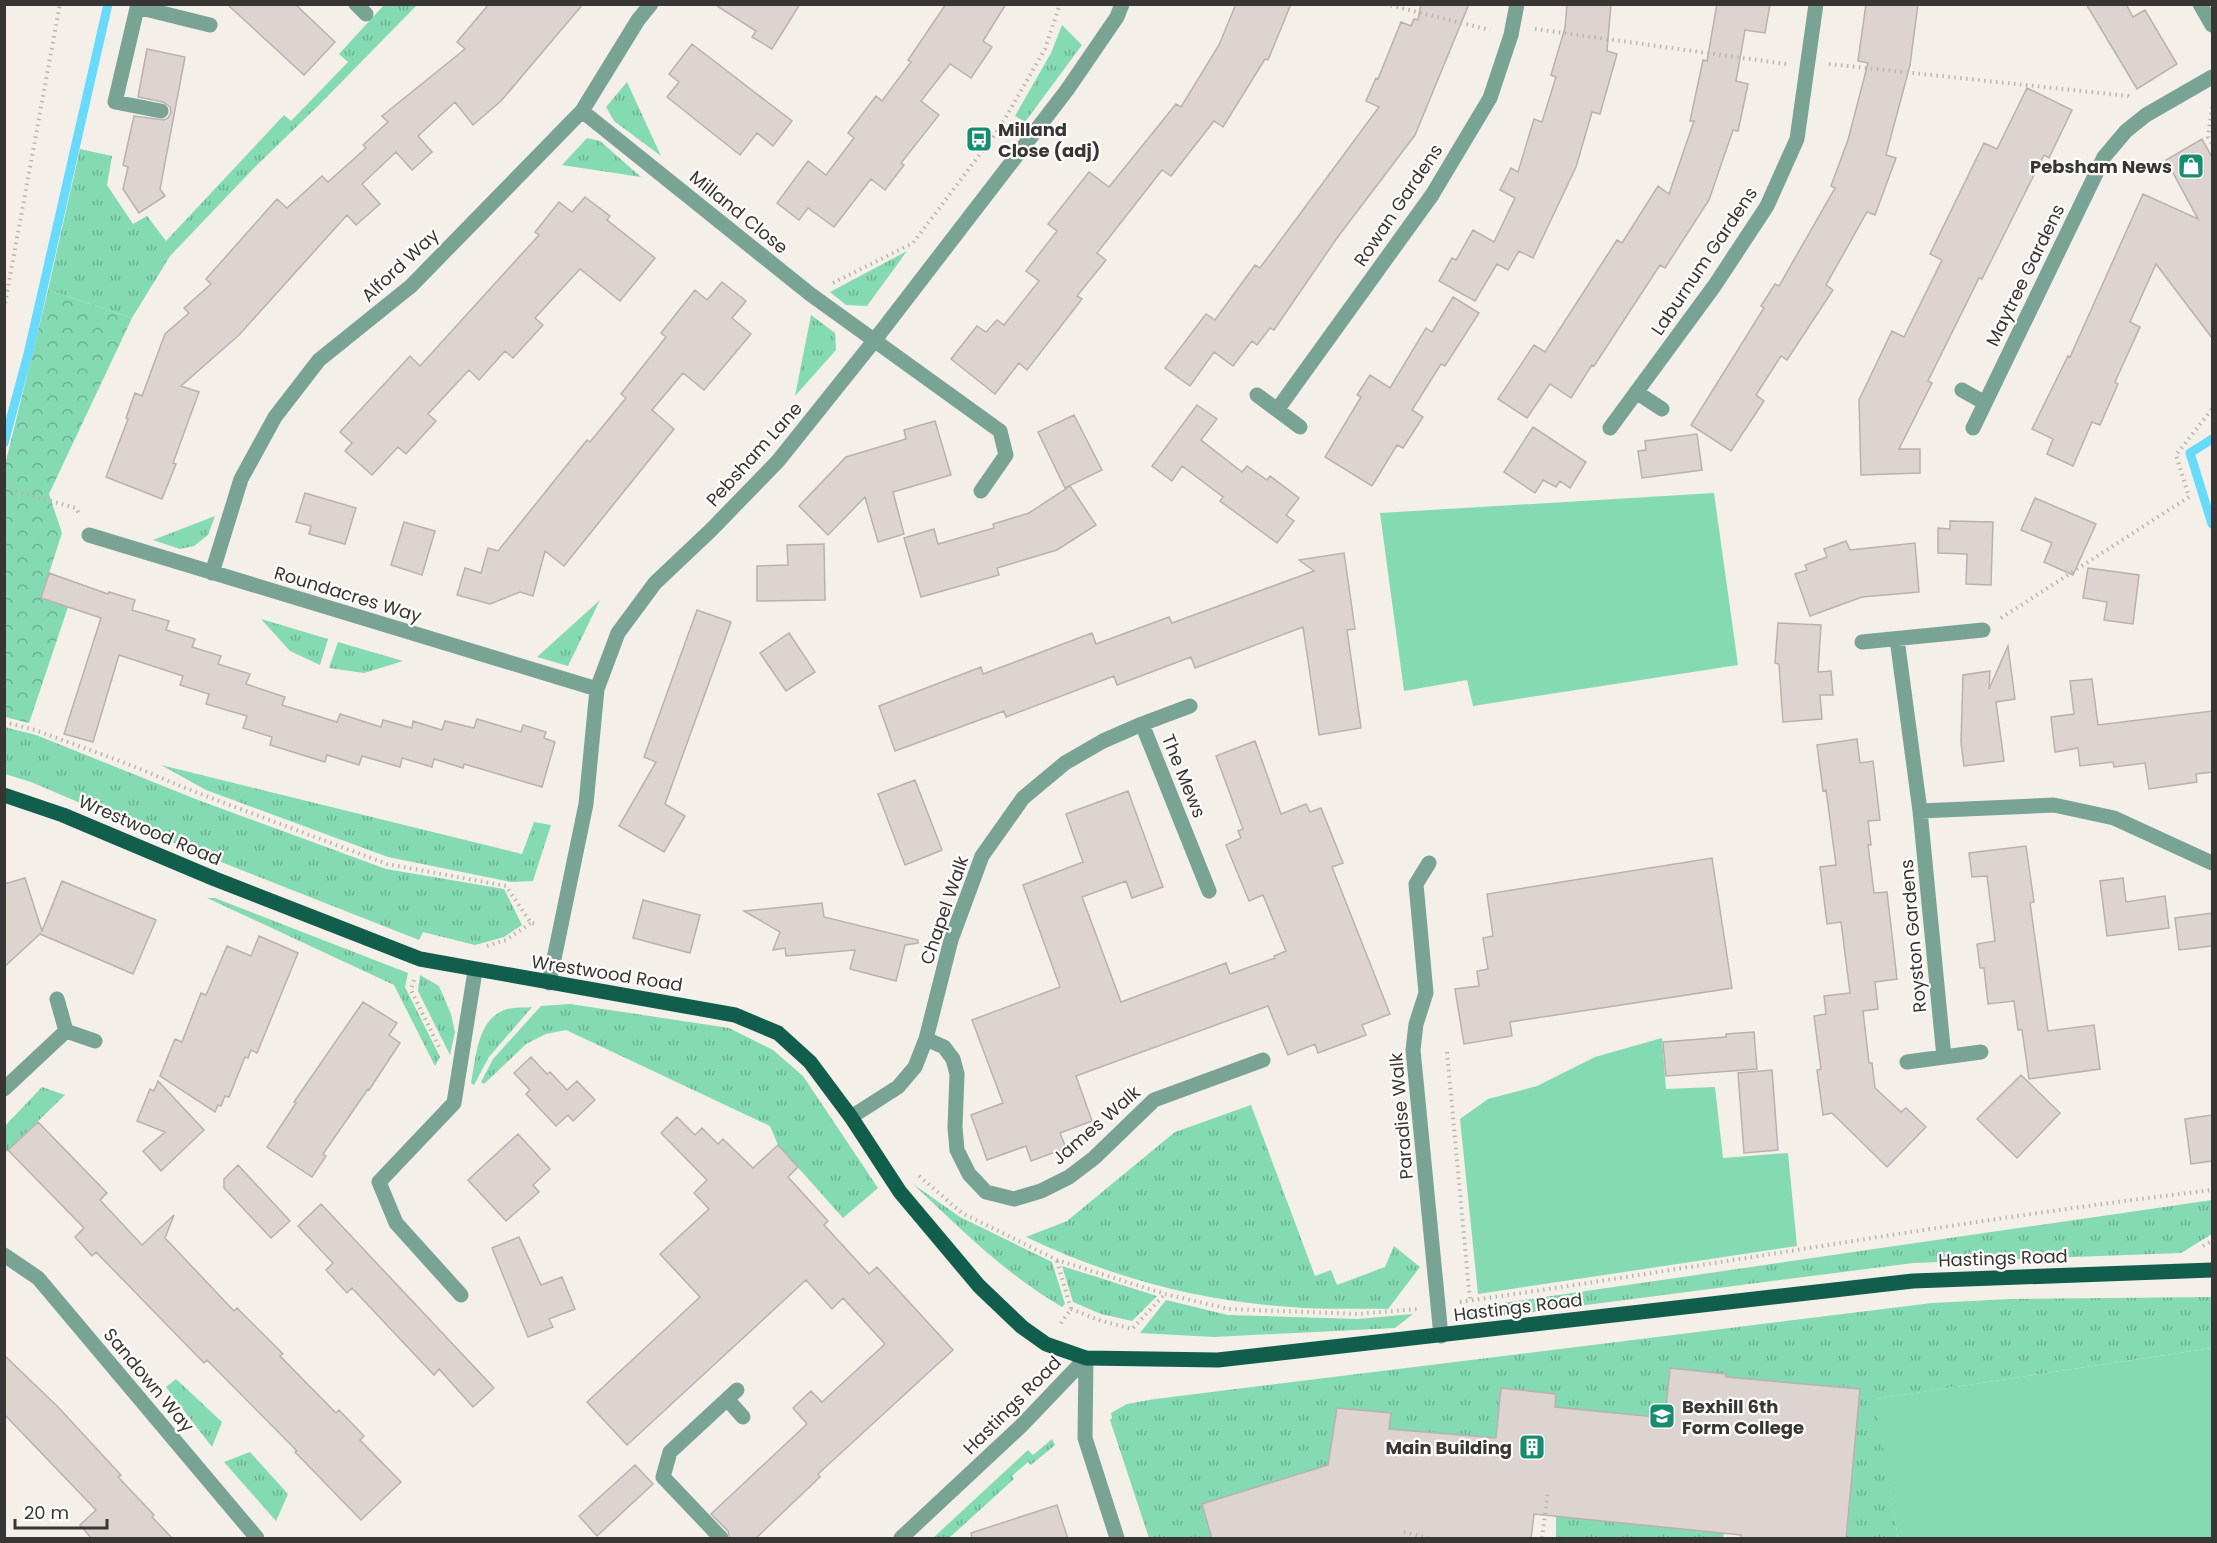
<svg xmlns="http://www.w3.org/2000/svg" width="2217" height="1543" viewBox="0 0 2217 1543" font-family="Poppins,sans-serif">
  <defs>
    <pattern id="grass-tufts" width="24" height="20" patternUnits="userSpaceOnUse" patternTransform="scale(1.5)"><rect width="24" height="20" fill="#84dab3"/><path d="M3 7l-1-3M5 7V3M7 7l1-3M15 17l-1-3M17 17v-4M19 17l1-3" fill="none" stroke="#6db292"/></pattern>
    <pattern id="forest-crowns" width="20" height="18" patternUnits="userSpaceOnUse" patternTransform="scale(1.5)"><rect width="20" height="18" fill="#84dab3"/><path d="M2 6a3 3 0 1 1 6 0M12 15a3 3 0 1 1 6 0" fill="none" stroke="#6db292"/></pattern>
  </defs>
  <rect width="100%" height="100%" fill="#f5efe9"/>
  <path fill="url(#grass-tufts)" d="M384 5H417L319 105 255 167 170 256 132 318 48 290 80 149 112 156 107 185 133 224 147 216 166 241 284 115 291 121 348 62 339 54Z
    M1062 25 1082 45 1025 122 1015 116 1051 53Z
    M627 82 661 156 614 121 606 107Z
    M587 138 600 141 641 177 562 165Z
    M907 251 867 306 846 305 830 292Z
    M811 315 835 333 836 350 795 396Z
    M215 516 208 535 194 546 180 549 153 540Z
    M600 600 568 666 537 657Z
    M261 619 328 639 320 665 290 651Z
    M338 642 403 661 364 673 329 668Z
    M4 727 36 735 198 800 386 869 504 889 522 925 504 937 475 945 423 932 419 940 193 851 31 782 5 774Z
    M161 765 522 854 534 822 551 825 533 881 511 882 388 857 206 790Z
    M207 898H215L408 973 405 987 440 1057 435 1066 394 985Z
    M420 975 439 986 451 1014 455 1032 450 1055 418 991Z
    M570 1004 729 1028 773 1050 803 1076 878 1188 843 1218 778 1145 770 1126 566 1030 546 1034 526 1044 484 1084 481 1082 493 1059 541 1006Z
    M532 1007 489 1057 474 1085 471 1083C476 1058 477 1018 507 1009 515 1007 524 1008 532 1007Z
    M42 1087 65 1095 5 1153V1126Z
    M1251 1105 1315 1276 1331 1270 1337 1285 1385 1267 1394 1246 1420 1267 1388 1309C1356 1308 1323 1310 1291 1307 1198 1301 1110 1277 1026 1237L1067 1221 1175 1132Z
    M913 1184 960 1217 1052 1262 1065 1304 1062 1307C1004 1273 962 1230 913 1184Z
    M2212 1200V1234L2181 1253 1913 1263 1470 1320 1469 1308Z
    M1062 1266 1157 1296 1132 1321 1101 1314 1073 1302Z
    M2212 1297V1348L1876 1399 1898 1538H1846L1859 1389 1757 1380 1744 1511 1725 1390 1726 1374 1670 1368 1665 1418 1555 1407 1556 1394 1501 1388 1496 1438 1389 1429 1390 1413 1337 1408 1330 1455 1341 1461 1203 1504 1212 1538H1149L1110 1420 1112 1418 1111 1413 1127 1404 1155 1399 1932 1303 2010 1299Z
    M1166 1300 1228 1315 1358 1319 1413 1314 1395 1328 1214 1337 1140 1333Z
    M176 1379 222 1422 212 1447 166 1387Z
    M1052 1439 1055 1445 1031 1465 1028 1462 1012 1476 1014 1479 949 1538H933L1028 1450 1033 1455Z
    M250 1452 288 1494 276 1521 224 1462Z
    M1556 1516 1724 1533 1723 1538H1556Z"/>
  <path fill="url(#forest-crowns)" d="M48 290 132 318 49 494 62 533 41 598 68 607 29 723 5 717V465Z"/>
  <path fill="#84dab3" d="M1714 493 1738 665 1473 706 1467 680 1404 691 1380 513Z
    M1662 1038 1666 1089 1715 1087 1723 1158 1788 1153 1797 1246 1478 1294 1460 1119 1488 1099 1537 1086 1595 1057Z
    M2212 1348V1538H1898L1875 1399Z"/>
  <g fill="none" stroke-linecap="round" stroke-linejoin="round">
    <path stroke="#68dafc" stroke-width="9" d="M2212 439 2190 453 2212 524
      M4 443 28 354 108 4"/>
  </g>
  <path fill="#ddd4d2" stroke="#b9b0af" stroke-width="1.5" d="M227 4H295L335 42 304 75Z
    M489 4H583L501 101 473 125 455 102 418 136 432 152 412 170 396 152 362 184 380 204 356 225 347 215 239 335 181 386 199 392 173 463 176 464 162 499 106 477 128 419 126 418 135 393 142 396 165 334 189 313 184 308 211 284 206 279 277 199 287 208 322 176 328 182 366 148 363 145 388 122 382 116 465 49 457 42Z
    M714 4H800L772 49 752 37 756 31Z
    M946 4H1006L983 41 992 47 971 78 950 64 921 101 939 115 901 163 904 165 885 190 871 179 834 227 808 208 799 220 777 203 808 161 826 175 854 138 848 133 876 96 882 101 911 62 908 60Z
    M1236 4H1291L1268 60 1265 59 1223 127 1214 121 1171 176 1162 170 1097 253 1106 260 1077 296 1082 299 1027 370 1019 363 995 394 951 359 977 326 986 332 997 320 1004 325 1039 281 1026 271 1057 231 1048 224 1089 172 1109 187 1176 104 1181 107 1219 45Z
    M1421 4H1469L1415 135 1337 238 1274 330 1270 328 1257 345 1252 341 1233 366 1214 352 1190 386 1165 368 1206 314 1215 320 1255 265 1260 268 1379 107 1366 101 1376 78 1378 79 1401 22 1411 26 1414 19 1418 20Z
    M1567 4H1611L1607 51 1617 54 1600 114 1592 112 1576 167 1533 258 1519 251 1508 270 1497 264 1475 301 1439 281 1452 258 1456 260 1473 230 1494 242 1515 198 1500 190 1511 168 1518 172 1534 119 1542 122 1556 77 1551 75 1565 28Z
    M1717 4H1770L1765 33 1745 30 1736 81 1748 84 1738 131 1733 130 1709 200 1665 268 1660 265 1594 366 1592 365 1571 398 1550 384 1527 418 1498 399 1534 345 1545 352 1617 240 1622 243 1658 186 1669 194 1694 121H1690L1703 60 1707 61Z
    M1866 4H1918L1910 65 1886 155 1896 158 1875 215 1867 212 1826 285 1833 290 1787 360 1781 356 1756 395 1764 401 1731 451 1691 425 1764 308 1761 306 1775 284 1779 286 1835 188 1831 186 1848 140 1868 63 1858 61Z
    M2086 4H2126L2133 17 2145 10 2177 64 2137 89Z
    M692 44 792 121 773 146 757 133 740 155 667 97 679 82 669 74Z
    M147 49 185 57 160 189 165 196 139 213 123 189 128 167 123 165 134 116 164 120 168 118 171 112 170 107 163 102 138 97Z
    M2027 88 2072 110 2049 158 2044 155 1982 279 1979 278 1928 381 1932 383 1899 449H1920V473L1861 475 1859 400 1892 331 1904 337 1942 260 1930 254 1984 143 1997 149Z
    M2202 139 2212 157V338L2156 264 2130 322 2140 327 2115 382 2118 384 2100 425 2092 422 2073 466 2047 454 2053 439 2032 429 2068 356 2070 357 2143 194 2198 219 2166 160Z
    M585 197 610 216 607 220 655 258 620 301 580 269 535 318 543 325 513 358 505 351 479 380 469 370 428 414 436 421 406 454 398 447 372 475 345 451 352 443 340 432 410 356 420 366 539 235 535 232 559 202 572 212Z
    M722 282 746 301 732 318 751 334 704 390 683 373 652 410 674 429 564 566 545 551 533 596 520 592 490 604 457 595 465 568 481 573 488 548 498 551 587 440 590 442 626 398 621 394 666 337 661 333 695 290 707 300Z
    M1453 297 1479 313 1445 366 1441 364 1412 410 1423 417 1403 448 1397 445 1372 486 1325 457 1361 397 1357 395 1370 375 1390 388 1426 328 1432 332Z
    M1197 405 1217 419 1201 440 1242 472 1247 466 1267 480 1270 476 1299 498 1286 515 1294 521 1277 543 1220 501 1223 497 1182 466 1172 481 1152 466Z
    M1074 415 1102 470 1065 488 1038 432Z
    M935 421 951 475 893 492 904 534 878 542 865 497 828 535 799 506 846 457 906 439 904 430Z
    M1533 427 1586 462 1570 488 1560 481 1556 487 1543 480 1535 493 1504 472Z
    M1697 434 1702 470 1642 478 1638 451 1646 450 1645 441Z
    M1070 486 1096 525 1057 550 997 568 999 575 921 597 904 538 934 529 938 544 994 528 993 524 1029 513Z
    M305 493 356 508 345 544 309 534 311 526 296 522Z
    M2035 498 2096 524 2073 575 2044 562 2052 543 2021 530Z
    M1950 521 1993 522 1991 585 1966 584 1967 554 1938 553V528L1950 529Z
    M404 522 435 531 422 575 391 565Z
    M1846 541 1850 550 1915 543 1919 592 1862 597 1810 616 1795 574 1807 570 1805 565 1827 557 1824 549Z
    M824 544 825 600 757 601V566L788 565 787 545Z
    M1344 553 1355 629 1347 630 1361 728 1319 735 1303 627 1195 668 1191 657 1117 685 1114 676 1006 717 1004 711 895 751 879 706 981 667 983 674 1092 633 1096 644 1169 617 1172 623 1314 571 1299 560Z
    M2088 568 2139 575 2133 624 2104 620 2107 602 2083 598Z
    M49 573 108 594 109 592 135 600 132 610 169 621 166 630 195 639 192 647 221 656 218 664 250 674 246 684 285 697 282 705 337 722 340 714 381 727 383 720 412 728 413 721 442 730 445 721 474 728 477 719 521 732 523 725 546 732 544 738 555 742 542 787 464 764 463 768 434 759 432 767 402 758 400 767 362 756 359 765 327 755 325 762 270 745 272 737 243 728 247 716 206 704 209 694 180 685 183 676 119 655 93 742 64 734 101 618 41 598Z
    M697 610 731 622 665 804 685 816 664 852 619 826 656 762 644 757Z
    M1778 623 1821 625 1818 672 1831 671 1833 695H1820L1822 719 1783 722 1779 664 1775 663Z
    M789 633 815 672 786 691 760 653Z
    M2008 646 2015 699 1996 702 2004 761 1964 766 1961 742 1963 675 1990 671 1989 689Z
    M2092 679 2098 725 2212 711V772L2196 774 2197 782 2149 789 2145 763 2114 767 2113 762 2080 766 2078 748 2055 752 2051 717 2074 714 2070 681Z
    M1857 739 1860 763 1873 761 1880 820 1868 821 1871 845H1868L1874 893 1887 892 1897 979 1875 982 1878 1009 1863 1011 1869 1063H1872L1875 1088 1901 1112 1906 1108 1926 1127 1887 1167 1832 1113 1823 1115 1817 1070 1821 1069 1814 1016 1826 1014 1824 996 1850 993 1841 922 1827 924 1820 867 1836 865 1826 790 1823 791 1817 745Z
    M1255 741 1281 814 1306 804 1310 812 1321 808 1343 863 1332 867 1390 1014 1362 1025 1366 1035 1318 1053 1315 1044 1288 1055 1268 1006 1076 1076 1092 1121 1060 1133 1066 1148 1031 1161 1026 1146 987 1160 971 1115 1003 1103 972 1020 1060 987 1023 885 1083 862 1066 814 1128 791 1163 887 1132 898 1126 881 1082 897 1121 1002 1226 963 1230 974 1275 958 1274 956 1286 951 1263 895 1249 901 1226 845 1241 838 1238 831 1243 829 1216 756Z
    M915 780 942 850 905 865 878 794Z
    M2026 846 2034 902 2030 903 2048 1031 2094 1025 2100 1069 2029 1079 2022 1030H2018L2014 1001 1988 1004 1984 968H1980L1977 944 1995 941 1987 876 1972 877 1969 853Z
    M1712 858 1732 988 1510 1022 1512 1036 1464 1044 1455 989 1479 986 1477 971 1488 969 1483 938 1493 936 1487 894Z
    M25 878 42 931 62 881 156 920 133 974 40 934 4 967V884Z
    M2123 878 2126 902 2165 896 2169 928 2107 936 2100 881Z
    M643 900 700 915 690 953 633 938Z
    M822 903 824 917 918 940V943L905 945 896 981 850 969 855 950 786 956 785 948 773 950 780 932 744 911Z
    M2212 913V946L2179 950 2175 918Z
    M259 936 298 953 257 1053 251 1050 248 1058 245 1057 229 1097 225 1096 221 1106 218 1105 215 1112 160 1076 175 1039 182 1042 201 993 206 995 227 946 251 956Z
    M363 1002 397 1023 389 1035 400 1043 369 1090 368 1089 323 1154 326 1156 312 1177 267 1147 296 1103 294 1102Z
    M1754 1032 1757 1069 1666 1076 1663 1042 1726 1037V1034Z
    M531 1057 547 1074 550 1072 567 1090 577 1081 595 1100 573 1121 568 1115 556 1126 526 1094 530 1090 514 1073Z
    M1772 1070 1778 1150 1744 1153 1738 1073Z
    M2021 1075 2060 1113 2017 1158 1977 1119Z
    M158 1081 204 1130 161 1171 143 1151 165 1132 137 1121 150 1089 154 1091Z
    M2212 1115V1161L2191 1164 2185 1119Z
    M677 1117 695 1135 702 1128 718 1144 723 1139 753 1168 778 1145 798 1167 788 1177 828 1221 824 1225 869 1274 877 1267 953 1350 818 1474 820 1477 755 1539H730L728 1531 711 1514 807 1424 793 1408 811 1391 822 1402 885 1344 843 1298 832 1309 806 1280 627 1445 587 1402 700 1297 660 1254 709 1209 694 1193 707 1180 661 1133Z
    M38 1122 107 1193 100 1200 142 1245 174 1215 165 1238 234 1311 237 1308 283 1354 280 1356 336 1413 339 1410 364 1436 360 1440 401 1482 361 1520 295 1452 297 1451 207 1360 204 1363 96 1252 92 1256 75 1237 84 1228 8 1150Z
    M518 1134 550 1169 533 1185 539 1192 506 1221 468 1180Z
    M238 1165 290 1221 271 1238 224 1188V1179Z
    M321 1204 494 1388 473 1407 439 1369 434 1375 352 1288 347 1293 326 1270 333 1263 298 1226Z
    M519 1237 541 1285 562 1277 575 1309 549 1319 553 1327 528 1337 492 1248Z
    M4 1355 58 1407 121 1475 118 1477 154 1515 152 1517 173 1539H92L80 1525 96 1510 4 1414Z
    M1670 1368 1726 1374V1377L1860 1389 1846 1539H1741V1535L1534 1514 1531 1539H1212L1202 1504 1328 1465 1337 1408 1391 1413 1389 1429 1496 1438 1501 1388 1556 1394 1555 1407 1665 1418Z
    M635 1465 653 1484 597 1536 579 1516Z
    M1057 1505 1068 1539H972L971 1533Z"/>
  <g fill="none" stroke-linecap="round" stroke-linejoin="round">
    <path stroke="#bab5b0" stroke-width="4" stroke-dasharray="1.5 4.5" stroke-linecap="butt" d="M1385 4 1490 30
      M1535 29 1786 64
      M1829 64 2128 96 2130 98
      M2212 107 2208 137 2212 144
      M833 283 913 243 999 129 1045 49 1060 4
      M4 309 60 4
      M4 488 76 508 80 516
      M2001 618 2189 497 2176 455 2212 409
      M4 722 35 730 120 761 203 795 387 864 506 886 531 923 538 924
      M487 946 506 940 531 923
      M414 980 411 990 439 1047
      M1447 1052 1470 1301
      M919 1176 962 1213 1057 1260 1165 1294 1229 1309 1358 1314 1417 1309
      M2203 1246 2212 1241
      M1057 1261 1071 1309 1059 1326
      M1460 1302C1711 1266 1960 1220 2212 1190
      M1071 1309 1099 1320 1132 1329 1165 1294
      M1404 1532 1428 1538
      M1542 1538 1548 1492"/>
    <path stroke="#78a395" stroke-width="15" d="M138 4 115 102 161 111
      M356 4 366 14
      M2200 4 2212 25
      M137 7 210 25
      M582 111 810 294 1000 431 1006 455 981 491
      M1962 390 1985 403
      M1636 392 1662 409
      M1257 395 1300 427
      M1277 410 1432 195 1490 98 1511 35 1517 4
      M1610 428 1715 285 1767 206 1797 139 1816 4
      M1973 428 2104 157 2126 131 2146 115 2212 77
      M89 535 597 689
      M212 573 241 479 275 417 319 360 411 286 582 111 638 20 651 4
      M1897 639 1920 811 1944 1057
      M1862 642 1983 630
      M1190 706 1142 724 1209 891
      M1920 811 2054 805 2114 818 2212 863
      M1429 863 1416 884 1426 993 1416 1024 1413 1050 1441 1336
      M549 983 586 804 597 689 618 633 655 583 711 530 778 461 874 341 1067 90 1117 17 1122 4
      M57 999 66 1031 95 1041
      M926 1039 944 1047 953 1059 957 1074 955 1127 957 1150 969 1174 986 1192 1014 1199 1041 1191 1069 1177 1094 1158 1154 1100 1263 1060
      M1907 1062 1981 1052
      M4 1089 66 1031
      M851 1117 898 1087 915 1067 926 1039 951 940 982 856 1023 798 1065 763 1103 741 1142 724
      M4 1255 38 1278 257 1538
      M461 1295 396 1223 379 1182 454 1103 475 971
      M1086 1358 1085 1438 1117 1538
      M727 1399 743 1417
      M721 1538 663 1477 670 1452 737 1390
      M901 1538 1021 1426 1086 1358"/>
    <path stroke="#115e4c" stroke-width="15" d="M4 795 63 815 215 879 420 959 735 1015 778 1033 810 1062 851 1117 900 1192 979 1286 1022 1327 1046 1344 1086 1358 1218 1360 1913 1281 2212 1270"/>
  </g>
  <defs>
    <symbol id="bus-square" viewBox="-11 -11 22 22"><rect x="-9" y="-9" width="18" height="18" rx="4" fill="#178d70" stroke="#fffdfc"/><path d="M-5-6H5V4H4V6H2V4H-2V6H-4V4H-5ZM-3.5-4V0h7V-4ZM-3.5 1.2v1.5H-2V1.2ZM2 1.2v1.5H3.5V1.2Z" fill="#fff"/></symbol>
    <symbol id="shop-square" viewBox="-11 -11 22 22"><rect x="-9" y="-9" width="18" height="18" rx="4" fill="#178d70" stroke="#fffdfc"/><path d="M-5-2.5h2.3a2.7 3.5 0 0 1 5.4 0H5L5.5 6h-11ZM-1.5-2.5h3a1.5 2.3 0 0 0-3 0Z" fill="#fff"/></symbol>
    <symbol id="university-square" viewBox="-11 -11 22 22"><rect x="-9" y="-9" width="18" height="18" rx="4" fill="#178d70" stroke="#fffdfc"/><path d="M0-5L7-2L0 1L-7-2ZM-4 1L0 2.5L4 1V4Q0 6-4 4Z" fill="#fff"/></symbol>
    <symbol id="building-square" viewBox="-11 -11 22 22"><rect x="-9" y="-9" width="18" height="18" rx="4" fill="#178d70" stroke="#fffdfc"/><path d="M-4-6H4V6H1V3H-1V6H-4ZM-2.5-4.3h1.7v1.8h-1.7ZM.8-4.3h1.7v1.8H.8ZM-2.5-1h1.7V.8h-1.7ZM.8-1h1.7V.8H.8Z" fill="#fff"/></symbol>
  </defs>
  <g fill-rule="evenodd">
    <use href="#bus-square" x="964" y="124" width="30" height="30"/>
    <use href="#shop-square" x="2176" y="151" width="30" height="30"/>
    <use href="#university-square" x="1647" y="1401" width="30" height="30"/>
    <use href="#building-square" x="1517" y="1432" width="30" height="30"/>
  </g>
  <g text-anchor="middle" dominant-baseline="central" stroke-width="4.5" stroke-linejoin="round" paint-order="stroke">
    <g font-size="18" font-weight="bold" fill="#383634" stroke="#fffdfc" text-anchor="start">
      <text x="998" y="129">Milland<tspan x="998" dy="21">Close (adj)</tspan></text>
      <text x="2172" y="166" text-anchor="end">Pebsham News</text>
      <text x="1682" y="1406">Bexhill 6th<tspan x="1682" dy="21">Form College</tspan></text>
      <text x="1512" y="1447" text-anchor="end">Main Building</text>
    </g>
    <g font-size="18" fill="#383634" stroke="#fffdfc">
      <text transform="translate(1398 205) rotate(-56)">Rowan Gardens</text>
      <text transform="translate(739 212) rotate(39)">Milland Close</text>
      <text transform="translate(1704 261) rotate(-56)">Laburnum Gardens</text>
      <text transform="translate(400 265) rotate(-43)">Alford Way</text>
      <text transform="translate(2025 275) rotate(-64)">Maytree Gardens</text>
      <text transform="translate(754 454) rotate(-48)">Pebsham Lane</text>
      <text transform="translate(348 594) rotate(17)">Roundacres Way</text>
      <text transform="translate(1184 776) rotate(68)">The Mews</text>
      <text transform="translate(150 830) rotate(23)">Wrestwood Road</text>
      <text transform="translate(944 910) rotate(-71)">Chapel Walk</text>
      <text transform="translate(1913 936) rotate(-95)">Royston Gardens</text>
      <text transform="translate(607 973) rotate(9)">Wrestwood Road</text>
      <text transform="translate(1401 1116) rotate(-95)">Paradise Walk</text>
      <text transform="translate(1096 1125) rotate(-41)">James Walk</text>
      <text transform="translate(2003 1258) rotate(-2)">Hastings Road</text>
      <text transform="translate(1518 1307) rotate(-7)">Hastings Road</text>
      <text transform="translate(149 1380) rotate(50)">Sandown Way</text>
      <text transform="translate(1012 1405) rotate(-45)">Hastings Road</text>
    </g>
  </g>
  <rect width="2217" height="1543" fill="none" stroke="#383634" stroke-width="12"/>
  <path d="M15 1519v9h92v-9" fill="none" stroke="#383634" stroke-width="3"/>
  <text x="24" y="1519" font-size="18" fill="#383634" stroke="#fffdfc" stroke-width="4.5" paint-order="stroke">20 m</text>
</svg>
